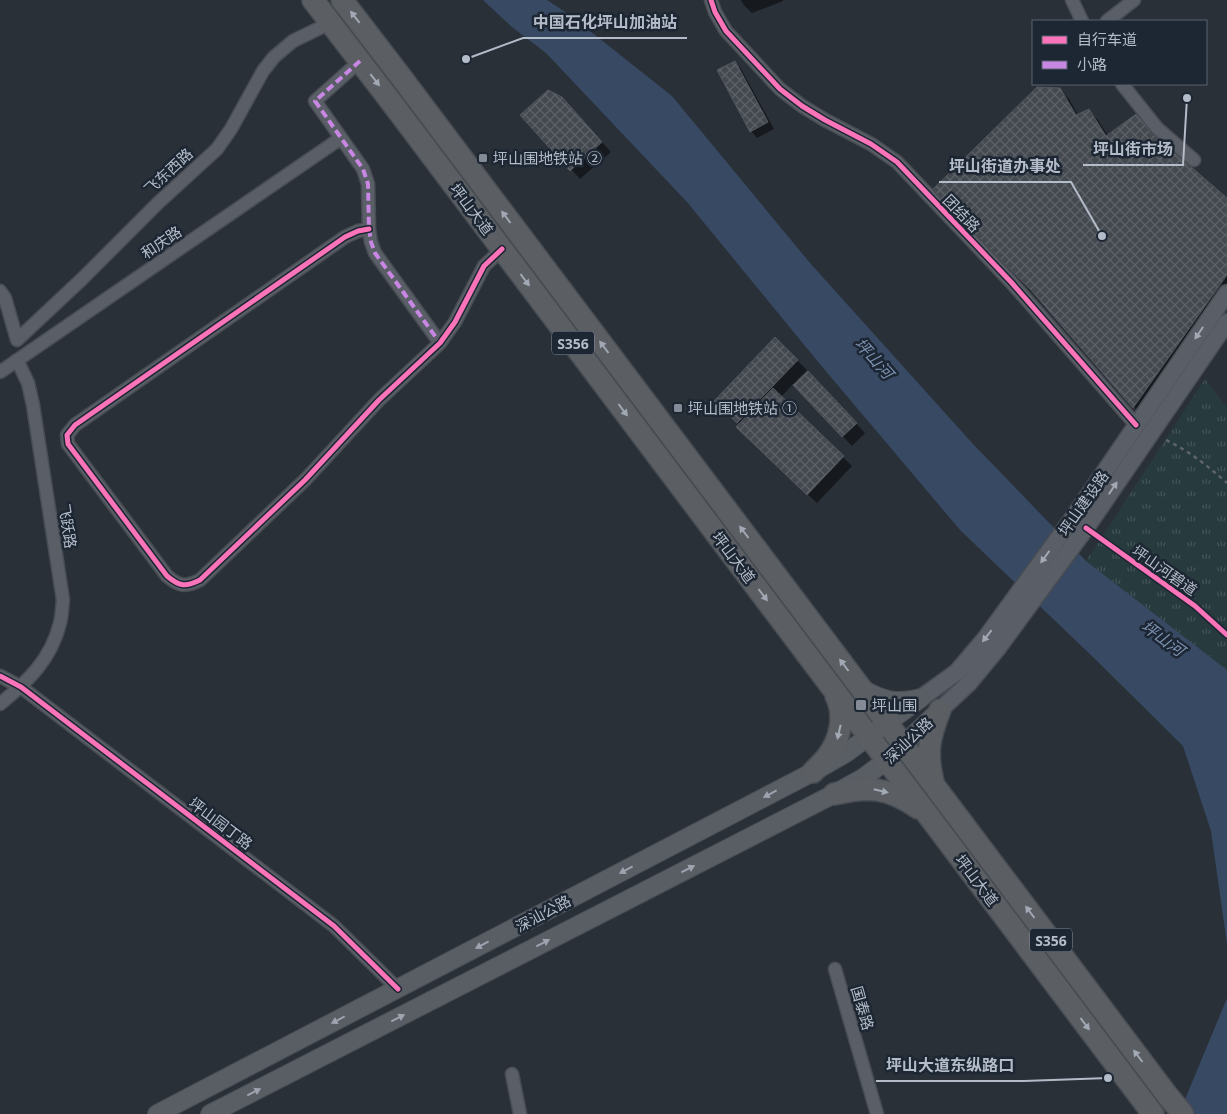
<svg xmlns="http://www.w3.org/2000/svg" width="1227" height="1114" viewBox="0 0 1227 1114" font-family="'Open Sans','Noto Sans SC',sans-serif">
  <defs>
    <pattern id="park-tufts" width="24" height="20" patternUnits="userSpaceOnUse" patternTransform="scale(1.25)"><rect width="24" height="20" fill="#273a3e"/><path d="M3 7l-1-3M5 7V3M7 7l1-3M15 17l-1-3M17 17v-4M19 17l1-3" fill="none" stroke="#445559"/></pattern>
    <pattern id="building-cross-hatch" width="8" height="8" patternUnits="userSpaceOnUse" patternTransform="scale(1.25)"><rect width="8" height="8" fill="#444950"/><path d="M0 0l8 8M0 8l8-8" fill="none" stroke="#5d6168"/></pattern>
  </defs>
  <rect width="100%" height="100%" fill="#2a3038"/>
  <path fill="url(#park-tufts)" d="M1205 379 1227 408V670L1086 561Z"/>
  <path fill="#384963" d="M483 0H547L571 16 672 96 810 263 973 444 1086 561 1227 670V944L1211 831 1183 746 1093 657 960 530 819 363 687 202 546 53 512 27Z
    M1227 998V1114H1179Z"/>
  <path fill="#0007" d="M741 0H783V1L752 13 743 4Z
    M735 62 741 69 774 129 757 138 751 131Z
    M1059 89 1069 99 1078 115 1088 110 1098 120 1108 136 1148 123 1166 146 1227 199V297L1142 416 1134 407Z
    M561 98 611 152 580 179 522 115Z
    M775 339 807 370 797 380 799 381 817 382 865 433 852 446 793 384 781 397 852 466 817 503 738 427 740 424 716 401Z"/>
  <path fill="url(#building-cross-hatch)" stroke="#52575f" d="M735 61 768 122 750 132 717 70Z
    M1037 87 1060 88 1076 115 1089 109 1106 136 1139 112 1160 140 1227 198V275L1133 408 1031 290 931 191Z
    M548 90 562 97 602 142 570 171 520 115Z
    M775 337 798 360 737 423 714 401Z
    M808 371 857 423 842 437 793 385Z
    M773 388 844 456 807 495 736 427Z"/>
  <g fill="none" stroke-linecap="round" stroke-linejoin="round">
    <defs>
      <path id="minor" d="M711 0 715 12 726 31 780 89 802 106 825 120 871 144 897 162 1011 282 1136 425
        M1072 0 1082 21
        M1107 21 1134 0
        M360 61 315 101 363 169 368 184 369 229 371 242 375 253 440 343
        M1122 84 1157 128 1194 160
        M369 229 358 231 345 237 75 425 67 435 68 444 167 576C180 587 186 587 200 580L305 480 379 400 440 343 455 322 484 266 502 249
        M0 291 5 298 17 340 82 279 158 203 217 149 231 129 263 71 274 57 293 41 330 23
        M0 372 341 138
        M0 676 21 687 334 926 398 989
        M0 704C28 681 51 660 60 623 62 616 62 607 63 600L33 405 28 383 17 360
        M835 969 877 1114
        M512 1074 520 1114"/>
      <path id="tertiary" d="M921 698 957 672 985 639 1073 518 1227 293
        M940 710 969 683 997 649 1086 528 1227 322"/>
      <path id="secondary" d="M862 689C884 701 896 704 921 698
        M157 1114 813 772 846 753 921 698
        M210 1114 834 794 863 778 887 760 940 710"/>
      <path id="trunk" d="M313 0 392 103 1153 1114
        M342 0 398 73 1167 1095 1183 1114
        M813 772C818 767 823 762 827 757 840 740 846 716 836 696
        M933 782C926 752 929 738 940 710
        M834 794C869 786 888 787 918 808"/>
    </defs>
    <use href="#minor" stroke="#484c53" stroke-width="15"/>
    <use href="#tertiary" stroke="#484c53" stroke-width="19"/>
    <use href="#secondary" stroke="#484c53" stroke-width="20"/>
    <use href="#trunk" stroke="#474c53" stroke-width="24"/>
    <path stroke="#5d636a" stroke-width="2.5" stroke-dasharray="4 4" stroke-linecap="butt" d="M1166 440C1189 451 1208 466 1227 483"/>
    <use href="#minor" stroke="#5a5e66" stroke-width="12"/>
    <use href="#tertiary" stroke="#5a5e66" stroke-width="16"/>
    <use href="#secondary" stroke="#595d64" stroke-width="18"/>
    <use href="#trunk" stroke="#5b5f64" stroke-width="21"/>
    <path stroke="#c787e3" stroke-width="4" stroke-dasharray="8 4" stroke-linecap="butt" d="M360 61 315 101 363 169 368 184 369 229 371 242 375 253 440 343"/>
    <defs>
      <path id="cycleway" d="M711 0 715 12 726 31 780 89 802 106 825 120 871 144 897 162 1011 282 1136 425
        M369 229 358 231 345 237 75 425 67 435 68 444 167 576C180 587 186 587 200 580L305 480 379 400 440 343 455 322 484 266 502 249
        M1086 528 1195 606 1227 635
        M0 676 21 687 334 926 398 989"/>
    </defs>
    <use href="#cycleway" stroke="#1d2633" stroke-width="8"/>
    <use href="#cycleway" stroke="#fb73b8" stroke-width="5"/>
  </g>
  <defs><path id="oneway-solid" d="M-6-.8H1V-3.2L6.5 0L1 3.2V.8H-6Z" transform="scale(1.25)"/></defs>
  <g fill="#a2a9b5">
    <use href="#oneway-solid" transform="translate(355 17) rotate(-128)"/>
    <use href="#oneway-solid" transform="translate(375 80) rotate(52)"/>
    <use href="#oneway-solid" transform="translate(506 217) rotate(-127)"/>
    <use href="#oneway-solid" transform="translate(525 280) rotate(53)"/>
    <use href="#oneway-solid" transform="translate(1199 333) rotate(124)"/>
    <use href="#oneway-solid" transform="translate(604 347) rotate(-127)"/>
    <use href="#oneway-solid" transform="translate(623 410) rotate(53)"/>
    <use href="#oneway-solid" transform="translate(1113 488) rotate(-56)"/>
    <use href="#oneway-solid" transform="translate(744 532) rotate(-127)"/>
    <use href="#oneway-solid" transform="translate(1045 557) rotate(126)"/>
    <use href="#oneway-solid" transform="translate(763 595) rotate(53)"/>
    <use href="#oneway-solid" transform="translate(987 636) rotate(128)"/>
    <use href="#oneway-solid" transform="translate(844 665) rotate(-127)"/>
    <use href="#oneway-solid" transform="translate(839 732) rotate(103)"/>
    <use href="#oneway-solid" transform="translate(881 791) rotate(13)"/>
    <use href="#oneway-solid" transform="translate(1030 912) rotate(-127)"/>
    <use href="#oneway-solid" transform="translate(1085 1024) rotate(53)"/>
    <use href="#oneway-solid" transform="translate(1138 1056) rotate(-127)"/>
  </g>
  <g fill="#9da4b0">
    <use href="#oneway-solid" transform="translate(770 794) rotate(152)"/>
    <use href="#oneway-solid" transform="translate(688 869) rotate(-27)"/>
    <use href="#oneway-solid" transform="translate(626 870) rotate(152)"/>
    <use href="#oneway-solid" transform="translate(543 943) rotate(-27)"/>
    <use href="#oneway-solid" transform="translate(482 945) rotate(152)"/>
    <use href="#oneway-solid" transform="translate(398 1018) rotate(-27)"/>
    <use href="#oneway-solid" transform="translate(338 1020) rotate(152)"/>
    <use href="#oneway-solid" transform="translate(254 1092) rotate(-27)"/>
  </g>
  <g fill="#848b96" stroke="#1d2633" stroke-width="2">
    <rect x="478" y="153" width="10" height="10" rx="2.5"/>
    <rect x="673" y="403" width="10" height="10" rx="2.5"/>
    <rect x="855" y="699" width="12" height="12" rx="2.5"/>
  </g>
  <g text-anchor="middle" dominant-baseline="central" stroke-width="5" stroke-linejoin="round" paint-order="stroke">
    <g fill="#1d2633" stroke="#878f9c" stroke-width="1">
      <rect x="552" y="331.5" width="42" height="23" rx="4"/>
      <rect x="1030" y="928.5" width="42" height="23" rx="4"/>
    </g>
    <g font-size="14" font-weight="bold" fill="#b4bcc9">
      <text x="573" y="343">S356</text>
      <text x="1051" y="940">S356</text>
    </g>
    <g font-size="15" fill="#b4bcc9" stroke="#1d2633" text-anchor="start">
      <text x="493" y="158">坪山围地铁站 ②</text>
      <text x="688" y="408">坪山围地铁站 ①</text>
      <text x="872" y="705">坪山围</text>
    </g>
    <g font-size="15" fill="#b4bcc9" stroke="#1d2633">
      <text transform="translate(168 171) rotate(-43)">飞东西路</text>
      <text transform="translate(472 209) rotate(53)">坪山大道</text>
      <text transform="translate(962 213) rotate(46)">团结路</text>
      <text transform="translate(161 242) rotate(-34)">和庆路</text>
      <text transform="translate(1083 503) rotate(-55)">坪山建设路</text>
      <text transform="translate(68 526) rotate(81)">飞跃路</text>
      <text transform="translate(734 557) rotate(53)">坪山大道</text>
      <text transform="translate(1165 570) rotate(35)">坪山河碧道</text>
      <text transform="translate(908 740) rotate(-43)">深汕公路</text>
      <text transform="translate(221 823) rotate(37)">坪山园丁路</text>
      <text transform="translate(977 880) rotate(53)">坪山大道</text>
      <text transform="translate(543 913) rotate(-28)">深汕公路</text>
      <text transform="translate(863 1008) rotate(74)">国泰路</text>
    </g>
    <g font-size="16" font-style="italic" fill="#7c92b1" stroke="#1d2633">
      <text transform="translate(874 358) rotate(48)">坪山河</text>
      <text transform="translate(1163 638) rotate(36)">坪山河</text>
    </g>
  </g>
  <path fill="none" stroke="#b4bcc9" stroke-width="2" d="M466 59L523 38H687M1187 98L1183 165H1083M1102 236L1071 182H939M1108 1078L1024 1081H876"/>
  <g fill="#b4bcc9" stroke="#1d2633" stroke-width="2">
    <circle cx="466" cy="59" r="5"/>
    <circle cx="1187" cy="98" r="5"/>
    <circle cx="1102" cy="236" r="5"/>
    <circle cx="1108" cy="1078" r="5"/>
  </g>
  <g font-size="16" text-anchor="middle" font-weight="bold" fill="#b4bcc9" stroke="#1d2633" stroke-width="5" stroke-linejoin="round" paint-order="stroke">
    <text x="605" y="28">中国石化坪山加油站</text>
    <text x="1133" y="155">坪山街市场</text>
    <text x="1005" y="172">坪山街道办事处</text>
    <text x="950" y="1071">坪山大道东纵路口</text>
  </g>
  <rect x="1032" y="20" width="175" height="65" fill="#1d2633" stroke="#59626f"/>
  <rect x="1042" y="36" width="25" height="8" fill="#fb73b8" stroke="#59626f"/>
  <text x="1077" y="45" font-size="15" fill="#b4bcc9">自行车道</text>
  <rect x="1042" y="61" width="25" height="8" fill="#c787e3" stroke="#59626f"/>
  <text x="1077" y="70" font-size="15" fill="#b4bcc9">小路</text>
</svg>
